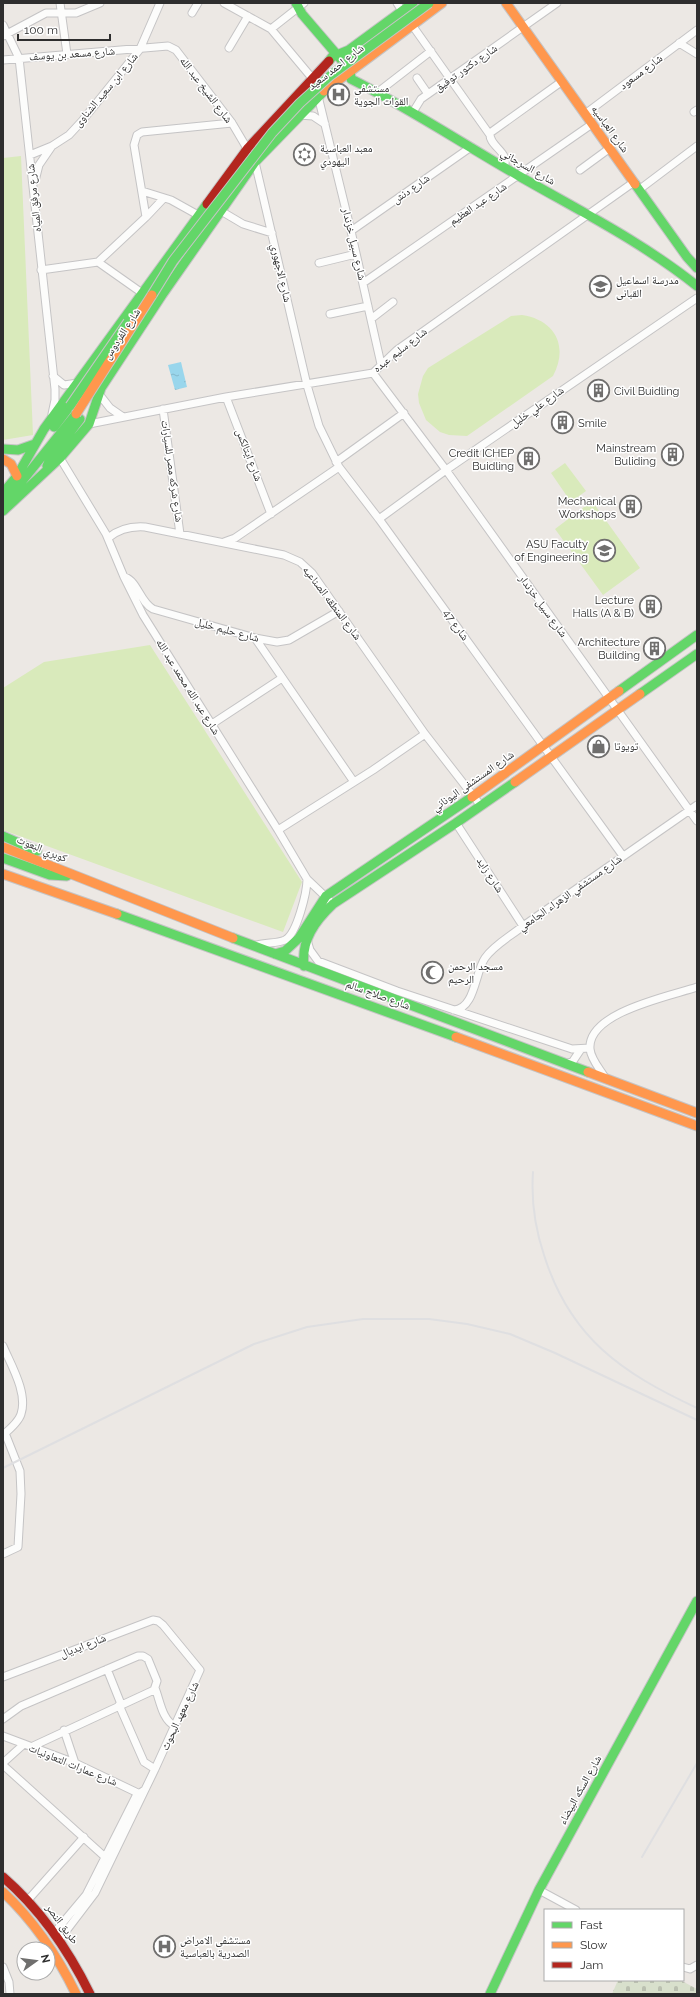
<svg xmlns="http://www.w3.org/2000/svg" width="700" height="1997" viewBox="0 0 700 1997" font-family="Raleway,'Noto Naskh Arabic',sans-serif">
  <defs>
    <pattern id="cemetery-stones" width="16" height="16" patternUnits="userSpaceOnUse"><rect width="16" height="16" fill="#d8e0cc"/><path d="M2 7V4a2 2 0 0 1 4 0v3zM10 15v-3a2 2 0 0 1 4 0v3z" fill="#bac0b0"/></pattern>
    <pattern id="water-ripples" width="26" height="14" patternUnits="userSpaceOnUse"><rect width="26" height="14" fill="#99d6ec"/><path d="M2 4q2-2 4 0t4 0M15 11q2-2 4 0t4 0" fill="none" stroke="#84b8cb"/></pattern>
  </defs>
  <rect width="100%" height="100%" fill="#ece8e4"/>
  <path fill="url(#cemetery-stones)" d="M618 1980H680L697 1989V1994H612Z"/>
  <path fill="#d9eabb" d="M21 156 33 435 3 440V158Z
    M522 315C555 320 569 346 553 376L467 436 449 435 440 432 426 420 419 403 418 394 423 376 428 368 511 316Z
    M565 463 586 491 571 502 551 473Z
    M592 501 640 568 603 595 555 529Z
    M150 645 302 882 283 932 3 830V688L44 662Z"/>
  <path fill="url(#water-ripples)" d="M181 362 187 387 175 390 168 365Z"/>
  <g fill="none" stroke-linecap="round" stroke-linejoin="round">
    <defs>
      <path id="street" d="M60 3 67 54
        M224 3 271 29 312 78
        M397 3 402 11
        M192 13 198 3
        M3 25 19 58 55 389V400L52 414
        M412 25 490 135
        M271 29 304 3
        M3 36 46 13H76L100 3
        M679 43 697 54
        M229 48 248 16
        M3 60 168 46 176 50 232 123 255 162 307 385 319 426 339 467 379 519 623 856
        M417 78 428 94
        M378 92 431 51
        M318 96 351 231 381 364
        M413 112 421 99 557 3
        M694 112 697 110
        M585 114 697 30
        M299 115 313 116 325 124
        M30 155 52 146 69 135 82 121 140 49 160 3
        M504 167C511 152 488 146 490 133L561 82
        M580 170 610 148
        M35 181 39 165 52 146
        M640 189 697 146
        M142 191 171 200 198 215
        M221 211 243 224 272 233
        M146 217 164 198
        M351 231 471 147
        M98 262 146 217 134 145 137 135 142 132 232 123
        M98 262 142 293
        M319 263 356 254
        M41 270 98 262
        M363 283 592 124
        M330 314 368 306
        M371 319 393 302
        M373 373 446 470 697 821
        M53 376 64 385 78 383
        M99 394 110 408 123 417
        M226 397 271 514
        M163 409 180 534
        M89 424 226 397 367 374 373 373 397 350 634 182
        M60 458 106 534 124 577 143 615 278 830 307 879 329 900
        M336 462 404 413
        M379 519 446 470 697 298
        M108 538C119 529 131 526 145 527L284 555 300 562 312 573 425 734 481 806
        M224 542 235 538 339 467
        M125 577C138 582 140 602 153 609L255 638 277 642 289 640 339 611
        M255 638 354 782
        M212 724 282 678
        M456 823 523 926
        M278 830 373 770 425 734
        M307 940 310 950 318 961 397 991 572 1049 590 1048
        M257 945C266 942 276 944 285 940 297 934 307 892 307 879
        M454 1010C475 1009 475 972 485 958 494 945 511 936 523 926L697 805
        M567 1064 573 1061 581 1049
        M604 1076C599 1068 591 1059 590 1049 587 1012 671 996 697 987
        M3 1346C11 1365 28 1393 21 1414 19 1421 9 1430 3 1435
        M3 1554 18 1547 21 1494 20 1471 5 1433
        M107 1669 121 1704
        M3 1677 153 1620 158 1621 163 1625 200 1670 155 1769 95 1893 60 1939
        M155 1688C160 1700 162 1720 175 1726
        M119 1705 144 1762 155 1769
        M3 1719 21 1706 138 1656H143L148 1659 157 1681 154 1690 31 1747
        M64 1730 75 1763
        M3 1736 75 1763 142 1795
        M3 1763 24 1744
        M3 1765 105 1857
        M539 1890 576 1910
        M28 1900 84 1837
        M55 1932 86 1895 136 1796 143 1791
        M3 1967 9 1982 10 1994
        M683 1967 690 1969 697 1965"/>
      <path id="fast" d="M296 3 302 14 350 70 351 79C409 108 463 144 519 176 580 211 642 242 697 286
        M329 61 332 57 349 50 413 3
        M635 184 687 257 697 268
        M54 427 70 406
        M3 449 18 450 35 444
        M47 466 50 459 80 419
        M3 493 17 476 44 429 207 204
        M3 505 76 414
        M3 511 60 458 89 424 101 388 162 295 255 162 324 91
        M619 691 697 635
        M640 694 697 654
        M3 836 37 851
        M3 858 50 875 67 876
        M117 914 456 1037
        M233 938 588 1072
        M275 954 285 951 299 938 326 896 472 797
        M304 966C301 940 315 921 333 904L456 823 515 782
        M490 1994 539 1890 697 1601"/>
      <path id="slow" d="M506 3 635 184
        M324 91 442 3
        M3 459 11 464 17 476
        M515 782 640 694
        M472 797 619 691
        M3 847 233 938
        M3 874 117 914
        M456 1037 697 1126
        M588 1072 697 1113
        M3 1892C34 1921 57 1955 76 1994"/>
      <path id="jam" d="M207 204 248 148 329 61
        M3 1877C41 1910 68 1949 90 1994"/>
    </defs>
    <use href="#street" stroke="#c5c4c5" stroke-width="9"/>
    <use href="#fast" stroke="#c5c4c5" stroke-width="11"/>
    <use href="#slow" stroke="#c5c4c5" stroke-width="11"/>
    <use href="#jam" stroke="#c5c4c5" stroke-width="11"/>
    <use href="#street" stroke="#fcfcfb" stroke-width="7"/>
    <use href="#fast" stroke="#63d668" stroke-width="9"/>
    <use href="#slow" stroke="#ff974d" stroke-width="9"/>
    <use href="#jam" stroke="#b3261e" stroke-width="9"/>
    <path stroke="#dfdfe1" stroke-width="2" d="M533 1172C531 1201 535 1228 544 1255 570 1338 622 1373 697 1408
      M3 1468 254 1344 307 1327 363 1319H429L467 1324 510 1334 555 1353 697 1420
      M642 1857 697 1763"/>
    <defs>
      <path id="fast-bridge" d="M152 295 173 261 272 133 300 103 331 75 429 3
        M70 406 128 322"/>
      <path id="slow-bridge" d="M76 414 152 295"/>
    </defs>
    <use href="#fast-bridge" stroke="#c5c4c5" stroke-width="11" stroke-linecap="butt"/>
    <use href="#slow-bridge" stroke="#c5c4c5" stroke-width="11" stroke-linecap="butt"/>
    <use href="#fast-bridge" stroke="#63d668" stroke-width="9"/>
    <use href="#slow-bridge" stroke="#ff974d" stroke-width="9"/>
  </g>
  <defs>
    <symbol id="hospital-ring" viewBox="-11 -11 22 22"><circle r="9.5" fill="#fff" stroke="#706f6e" stroke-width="1.5"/><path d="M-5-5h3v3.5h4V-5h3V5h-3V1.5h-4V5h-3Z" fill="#706f6e"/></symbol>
    <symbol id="synagogue-ring" viewBox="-11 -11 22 22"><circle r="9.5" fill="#fff" stroke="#706f6e" stroke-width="1.5"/><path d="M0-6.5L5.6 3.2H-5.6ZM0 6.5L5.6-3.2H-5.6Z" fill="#706f6e"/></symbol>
    <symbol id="school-ring" viewBox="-11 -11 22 22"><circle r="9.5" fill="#fff" stroke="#706f6e" stroke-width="1.5"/><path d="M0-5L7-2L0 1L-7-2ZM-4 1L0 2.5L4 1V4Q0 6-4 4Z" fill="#706f6e"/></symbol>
    <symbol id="building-ring" viewBox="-11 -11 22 22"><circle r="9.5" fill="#fff" stroke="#706f6e" stroke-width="1.5"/><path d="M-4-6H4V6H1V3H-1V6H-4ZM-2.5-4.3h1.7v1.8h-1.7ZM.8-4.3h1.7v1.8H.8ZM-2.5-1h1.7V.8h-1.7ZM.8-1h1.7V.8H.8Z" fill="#706f6e"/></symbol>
    <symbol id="university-ring" viewBox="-11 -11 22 22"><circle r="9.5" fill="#fff" stroke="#706f6e" stroke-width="1.5"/><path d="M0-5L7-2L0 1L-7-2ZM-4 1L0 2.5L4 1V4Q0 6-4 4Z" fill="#706f6e"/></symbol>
    <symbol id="shop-ring" viewBox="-11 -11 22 22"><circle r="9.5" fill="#fff" stroke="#706f6e" stroke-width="1.5"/><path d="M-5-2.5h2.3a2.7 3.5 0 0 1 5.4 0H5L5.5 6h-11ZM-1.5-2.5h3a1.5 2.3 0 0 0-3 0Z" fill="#706f6e"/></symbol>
    <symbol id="mosque-ring" viewBox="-11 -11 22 22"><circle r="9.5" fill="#fff" stroke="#706f6e" stroke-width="1.5"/><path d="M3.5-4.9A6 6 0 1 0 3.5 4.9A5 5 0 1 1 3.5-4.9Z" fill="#706f6e"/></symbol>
  </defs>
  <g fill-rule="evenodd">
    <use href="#hospital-ring" x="326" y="82" width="25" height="25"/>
    <use href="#synagogue-ring" x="292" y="142" width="25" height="25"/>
    <use href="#school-ring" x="588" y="274" width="25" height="25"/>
    <use href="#building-ring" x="586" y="378" width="25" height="25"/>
    <use href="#building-ring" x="550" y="410" width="25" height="25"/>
    <use href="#building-ring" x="660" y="442" width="25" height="25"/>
    <use href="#building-ring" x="516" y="446" width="25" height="25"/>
    <use href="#building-ring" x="618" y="494" width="25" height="25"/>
    <use href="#university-ring" x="592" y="538" width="25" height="25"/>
    <use href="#building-ring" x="638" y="594" width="25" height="25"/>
    <use href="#building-ring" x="642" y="636" width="25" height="25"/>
    <use href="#shop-ring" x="586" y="734" width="25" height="25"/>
    <use href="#mosque-ring" x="420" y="960" width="25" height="25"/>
    <use href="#hospital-ring" x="152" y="1934" width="25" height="25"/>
  </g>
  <g text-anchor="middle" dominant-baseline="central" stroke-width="3" stroke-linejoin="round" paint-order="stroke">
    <g font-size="11" fill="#2e2e2e" stroke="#fff">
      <text transform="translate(72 54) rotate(-4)">شارع مسعد بن يوسف</text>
      <text transform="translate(336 67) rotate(-38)">شارع احمد سعيد</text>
      <text transform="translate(466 68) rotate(-35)">شارع دكتور توفيق</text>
      <text transform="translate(641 72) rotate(-37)">شارع مسعود</text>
      <text transform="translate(106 90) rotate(-50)">شارع ابن سعيد الشناوى</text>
      <text transform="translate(206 90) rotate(53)">شارع الشيخ عبد الله</text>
      <text transform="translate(610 129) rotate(54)">شارع العباسيه</text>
      <text transform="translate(528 167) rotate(30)">شارع السرجاني</text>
      <text transform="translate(411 189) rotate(-35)">شارع دنش</text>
      <text transform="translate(34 198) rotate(-96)">شارع مرفق المياه</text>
      <text transform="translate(478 204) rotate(-34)">شارع عبد العظيم</text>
      <text transform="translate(354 244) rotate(77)">شارع سبيل خزندار</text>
      <text transform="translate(281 273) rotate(77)">شارع الاجهوري</text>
      <text transform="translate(122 334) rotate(-57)">شارع الفردوس</text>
      <text transform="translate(400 350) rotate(-38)">شارع سليم عبده</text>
      <text transform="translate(537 407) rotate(-35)">شارع علي خليل</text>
      <text transform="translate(249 455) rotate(69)">شارع ايتالكس</text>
      <text transform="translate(172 471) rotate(82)">شارع شركه مصر للسيارات</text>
      <text transform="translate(332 603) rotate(53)">شارع المنطقه الصناعيه</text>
      <text transform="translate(543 606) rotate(54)">شارع سبيل خزندار</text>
      <text transform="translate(456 625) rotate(54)">شارع 47</text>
      <text transform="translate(227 630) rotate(15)">شارع حليم خليل</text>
      <text transform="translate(188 687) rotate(58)">شارع عبد الله محمد عبد الله</text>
      <text transform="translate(473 781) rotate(-35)">شارع المستشفى اليوناني</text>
      <text transform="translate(42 849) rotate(22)">كوبري البعوث</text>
      <text transform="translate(490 875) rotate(57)">شارع زايد</text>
      <text transform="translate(570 893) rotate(-35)">شارع مستشفي الزهراء الجامعي</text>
      <text transform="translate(378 995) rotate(20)">شارع صلاح سالم</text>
      <text transform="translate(83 1646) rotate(-21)">شارع ايديال</text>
      <text transform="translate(180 1716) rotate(-65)">شارع معهد البحوث</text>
      <text transform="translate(73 1765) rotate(22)">شارع عمارات التعاونيات</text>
      <text transform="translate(580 1790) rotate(-61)">شارع السكه البيضاء</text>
      <text transform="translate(62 1924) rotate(53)">طريق النصر</text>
    </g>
    <g font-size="11" fill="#2e2e2e" stroke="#fff" text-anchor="start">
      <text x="354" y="88">مستشفى<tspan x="354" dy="13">القوات الجوية</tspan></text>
      <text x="320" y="148">معبد العباسية<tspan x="320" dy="13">اليهودي</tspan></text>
      <text x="616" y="280">مدرسة اسماعيل<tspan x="616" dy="13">القبانى</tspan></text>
      <text x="614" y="391">Civil Buidling</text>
      <text x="578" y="423">Smile</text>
      <text x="656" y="448" text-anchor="end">Mainstream<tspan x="656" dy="13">Buliding</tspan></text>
      <text x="514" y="453" text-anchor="end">Credit ICHEP<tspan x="514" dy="13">Buidling</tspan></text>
      <text x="616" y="501" text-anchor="end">Mechanical<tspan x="616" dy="13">Workshops</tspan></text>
      <text x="588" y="544" text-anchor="end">ASU Faculty<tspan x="588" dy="13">of Engineering</tspan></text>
      <text x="634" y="600" text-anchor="end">Lecture<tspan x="634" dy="13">Halls (A &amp; B)</tspan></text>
      <text x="640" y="642" text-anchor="end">Architecture<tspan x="640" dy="13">Building</tspan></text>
      <text x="614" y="746">تويوتا</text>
      <text x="448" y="966">مسجد الرحمن<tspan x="448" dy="13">الرحيم</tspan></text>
      <text x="180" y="1940">مستشفى الامراض<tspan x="180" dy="13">الصدرية بالعباسية</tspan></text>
    </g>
  </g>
  <rect width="700" height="1997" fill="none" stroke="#2e2e2e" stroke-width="8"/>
  <rect x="544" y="1909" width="140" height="72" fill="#ffffff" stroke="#ababab"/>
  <rect x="552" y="1922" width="20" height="6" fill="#63d668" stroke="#ababab"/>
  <text x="580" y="1929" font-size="12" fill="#2e2e2e">Fast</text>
  <rect x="552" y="1942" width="20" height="6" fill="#ff974d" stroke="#ababab"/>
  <text x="580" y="1949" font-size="12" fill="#2e2e2e">Slow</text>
  <rect x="552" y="1962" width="20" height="6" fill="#b3261e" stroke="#ababab"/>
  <text x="580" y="1969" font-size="12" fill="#2e2e2e">Jam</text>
  <g transform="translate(36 1961) rotate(76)"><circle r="19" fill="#ffffff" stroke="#ababab"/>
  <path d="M0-3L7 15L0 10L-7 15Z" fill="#706f6e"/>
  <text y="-6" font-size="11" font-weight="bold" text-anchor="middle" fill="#2e2e2e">N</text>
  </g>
  <path d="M18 34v6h92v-6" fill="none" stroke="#2e2e2e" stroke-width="2"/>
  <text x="24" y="34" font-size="12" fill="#2e2e2e" stroke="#ffffff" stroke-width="3" paint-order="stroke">100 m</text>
</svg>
